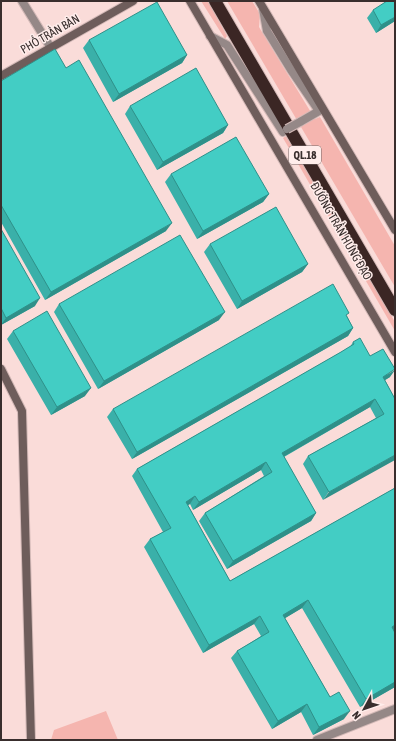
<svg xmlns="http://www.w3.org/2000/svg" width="396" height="741" viewBox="0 0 396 741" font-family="'Asap Condensed',sans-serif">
  <rect width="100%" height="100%" fill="#fadcd9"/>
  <path fill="#f5b5af" d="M201 1H208L227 36 225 39Z
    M227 1H252L260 14 259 27 315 119 320 117 395 246V287Z
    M288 135 395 322V331L283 138Z
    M106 711 118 740H51L54 730Z"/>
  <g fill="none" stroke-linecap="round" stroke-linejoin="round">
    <defs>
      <path id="street" d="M22 1 51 48
        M263 9 267 31 291 70 319 111 300 122
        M210 36 227 45 283 132 287 129
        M317 740 395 709"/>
      <path id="secondary" d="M190 1 395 352
        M259 1 395 230
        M1 76 133 1
        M1 369 22 411 31 740"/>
      <path id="highway" d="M215 1 395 310"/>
    </defs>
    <use href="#street" stroke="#d3b9b7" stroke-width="10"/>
    <use href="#secondary" stroke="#d3b9b7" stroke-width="10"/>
    <use href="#highway" stroke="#d3b9b7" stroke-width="14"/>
    <use href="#street" stroke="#958887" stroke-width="8"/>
    <use href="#secondary" stroke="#6e5d5b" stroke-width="8"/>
    <use href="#highway" stroke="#3b2624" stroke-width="12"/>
    <defs>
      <path id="street-bridge" d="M287 129 300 122"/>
    </defs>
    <use href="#street-bridge" stroke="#d3b9b7" stroke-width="10" stroke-linecap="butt"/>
    <use href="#street-bridge" stroke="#958887" stroke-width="8"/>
  </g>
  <path fill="#3ab0a9" d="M373 10 395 21 376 33 367 18Z
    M89 40 187 55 182 63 113 102 83 48Z
    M66 68 166 231 45 300 1 222V81Z
    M130 106 228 125 223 133 157 170 125 114Z
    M171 174 269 194 263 202 197 239 165 182Z
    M1 229 35 306 1 325Z
    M210 244 308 264 302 272 237 309 204 252Z
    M59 304 219 320 98 389 54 312Z
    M347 316 353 328 348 336 132 459 107 417 113 409Z
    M13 331 85 396 51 415 7 339Z
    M353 342 370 356 390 377 385 380 395 399 323 500 303 464 308 456 376 418 370 407 284 457 316 513 311 521 227 569 199 521 205 513 264 476 261 470 193 510 190 504 188 505 230 581 395 488 394 631 395 687 360 707 302 608 285 618 330 697 344 719 313 735 301 712 272 729 231 658 237 651 261 636 254 624 203 653 144 547 150 539 163 532 132 476 137 469 350 347Z"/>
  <path fill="#2f9089" d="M395 17V21L376 33 381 25Z
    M187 55 182 63 113 102 119 94Z
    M228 125 223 133 157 170 163 162Z
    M269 194 263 202 197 239 203 231Z
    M172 223 166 231 45 300 51 292Z
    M308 264 302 272 237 309 242 301Z
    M40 298 35 306 1 325 6 318Z
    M225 312 219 320 98 389 104 381Z
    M353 328 348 336 132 459 137 452Z
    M395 370 390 377 377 385 383 377Z
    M91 388 85 396 51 415 57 407Z
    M375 399 370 407 276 461 282 453Z
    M395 455V460L323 500 329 492Z
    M266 462 261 470 193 510 199 502Z
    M195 496 190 504 180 509 186 502Z
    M316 513 311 521 227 569 233 561Z
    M308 600 302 608 277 623 283 615Z
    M260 616 254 624 203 653 209 645Z
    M395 625V630L386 635 392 627Z
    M395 682V687L360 707 366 699Z
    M307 704 301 712 272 729 278 721Z
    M350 711 344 719 313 735 319 727Z"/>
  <path fill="#43cdc4" stroke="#2f9089" d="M387 1H395V17L381 25 373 10Z
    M157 2 187 55 119 94 89 40Z
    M55 49 66 68 79 60 172 223 51 292 1 205V81Z
    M196 68 228 125 163 162 130 106Z
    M236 137 269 194 203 231 171 174Z
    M276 207 308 264 242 301 210 244Z
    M1 229 40 298 6 318 1 308Z
    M180 235 225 312 104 381 59 304Z
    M333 284 349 313 346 315 353 328 137 452 113 409Z
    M47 311 91 388 57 407 13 331Z
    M360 338 370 356 383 349 395 369 383 377 395 399V455L329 492 308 456 384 414 375 399 282 453 316 513 233 561 205 513 272 472 266 462 199 502 195 496 186 502 230 581 395 488V625L392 627 395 633V682L366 699 308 600 283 615 330 697 339 692 350 711 319 727 307 704 278 721 237 651 269 632 260 616 209 645 150 539 171 528 137 469 341 352 354 344 353 342Z"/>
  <g text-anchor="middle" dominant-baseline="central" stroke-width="3" stroke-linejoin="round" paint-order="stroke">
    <rect fill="#ffedeb" stroke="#746766" stroke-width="1" x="289" y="146" width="32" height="18" rx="3"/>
    <g font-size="11" font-weight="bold" fill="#392e2d">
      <text x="305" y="155">QL.18</text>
    </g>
    <g font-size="12" fill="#392e2d" stroke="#ffedeb">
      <text transform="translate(50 34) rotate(-30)">PHỐ TRẦN BÀN</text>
      <text transform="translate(341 231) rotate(60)">ĐƯỜNG TRẦN HƯNG ĐẠO</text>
    </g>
  </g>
  <rect width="396" height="741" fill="none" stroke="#392e2d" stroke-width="4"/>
  <g transform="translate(364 709) rotate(230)" stroke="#ffedeb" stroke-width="3" paint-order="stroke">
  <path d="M0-3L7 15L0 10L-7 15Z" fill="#392e2d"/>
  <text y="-6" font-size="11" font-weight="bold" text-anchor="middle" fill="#392e2d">N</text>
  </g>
</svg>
